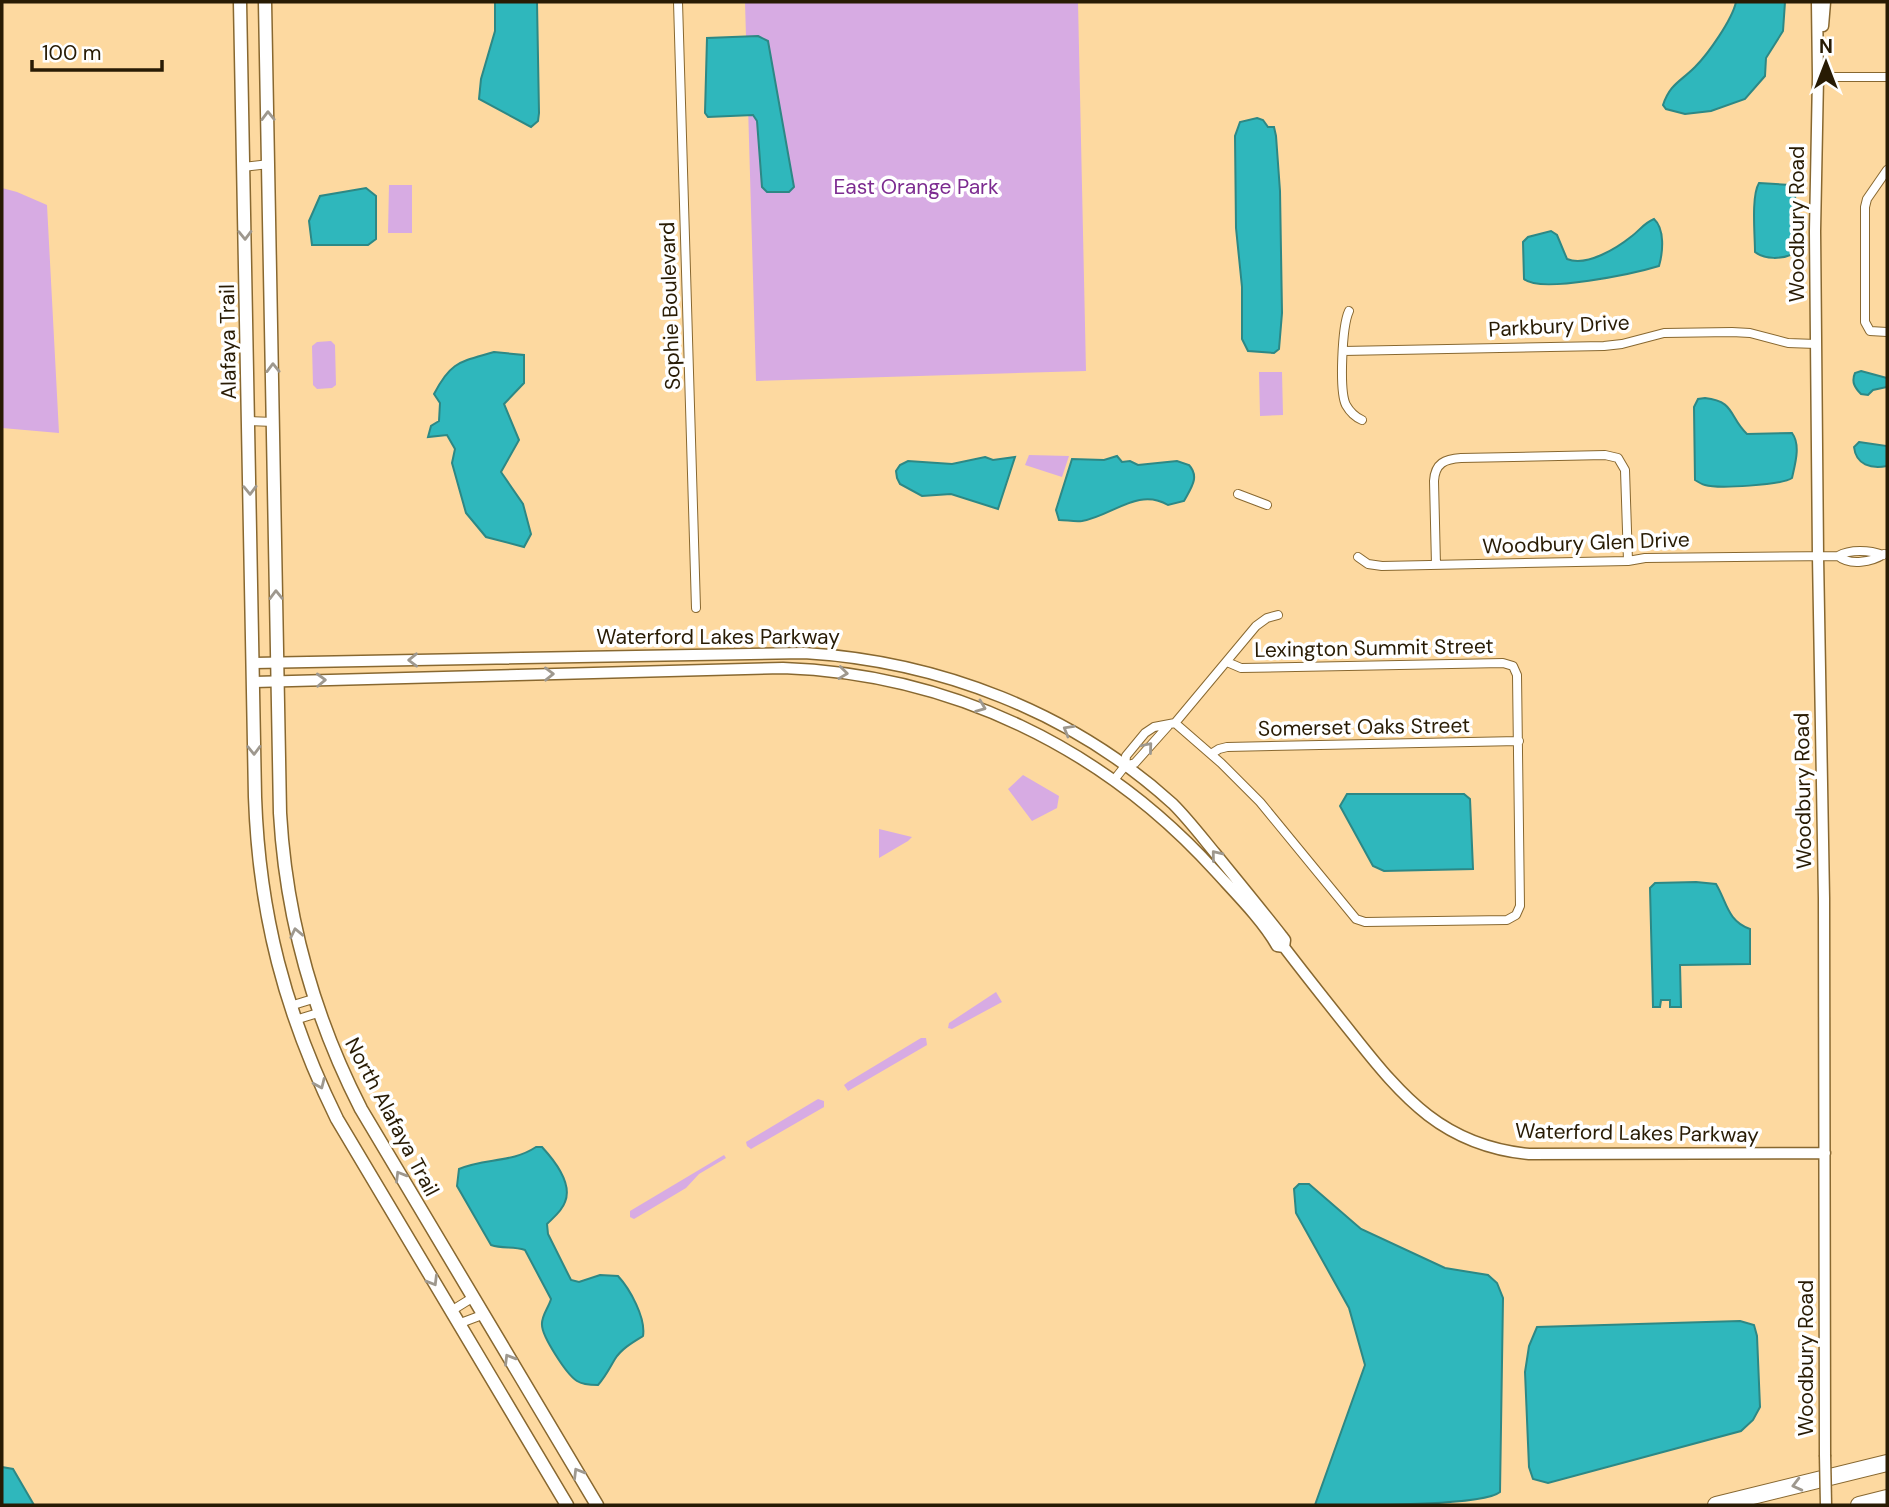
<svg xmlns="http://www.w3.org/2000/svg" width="1889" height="1507" viewBox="0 0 1889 1507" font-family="'DM Sans',sans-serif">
  <rect width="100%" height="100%" fill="#fdd9a0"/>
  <path fill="#d7abe3" d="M745 2H1078L1086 371 756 381Z
    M389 185H412V233H388Z
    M2 188 17 192 47 205 59 433 2 428Z
    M331 341 335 345 336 385 332 388 317 389 313 385 312 346 317 342Z
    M1259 372H1282L1283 415 1260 416Z
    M1029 455 1069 456 1062 477 1025 465Z
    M1023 775 1059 796 1057 808 1032 821 1008 789Z
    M879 829 912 837 908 841 879 858Z
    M996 992 1002 1002 952 1029 948 1028 949 1023Z
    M921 1038H926L927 1045 848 1091 844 1085 848 1082Z
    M818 1099 824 1101V1107L751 1149 747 1146 746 1142Z
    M724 1155 726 1158 699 1174 686 1188 634 1219 630 1217V1211Z"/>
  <path fill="#2fb7bc" stroke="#2d8885" stroke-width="2" d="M495 2H537L539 113 538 121 531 127 479 99 481 79 495 31Z
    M1736 2H1785L1783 31 1766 58 1765 76 1745 99 1711 111 1685 114 1666 109 1663 105C1670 84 1680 82 1695 67 1708 54 1732 20 1736 2Z
    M758 36 768 41 794 187 789 192H767L762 187 757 121 753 115 708 117 705 113 707 38Z
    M1257 118 1263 120 1268 127H1274L1276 136 1280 191 1282 313 1279 349 1274 353 1248 351 1242 339V287L1236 228 1235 136 1240 122Z
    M1759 183 1790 185 1795 190 1796 246 1793 254C1782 259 1765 260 1755 252 1755 235 1751 196 1759 183Z
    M366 188 376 196V239L368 245H312L309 221 320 196Z
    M1654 219C1665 229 1663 252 1659 266 1636 273 1540 294 1524 279L1523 242 1528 237 1551 231 1557 235 1567 259C1587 267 1617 248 1632 236 1640 230 1644 223 1654 219Z
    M494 352 524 355V383L504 404 519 440 501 472 523 504 531 534 524 547 486 537 466 513 452 463 455 449 447 435 428 437 431 426 439 421 440 403 434 394C451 361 460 362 494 352Z
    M1861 371 1887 378V387L1873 390 1868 395 1861 394C1855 388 1851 382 1855 373Z
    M1705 398C1735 401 1729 417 1747 434L1792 433C1801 445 1795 464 1792 478 1782 485 1718 489 1705 485 1701 484 1698 482 1695 480L1694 407 1698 399Z
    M1859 442 1887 446V466C1871 469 1856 465 1854 447Z
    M1117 456 1122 462 1130 461 1138 465 1177 461 1189 465C1200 477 1191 488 1184 501L1168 505C1138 487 1112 516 1082 521 1075 522 1066 520 1059 520L1056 510 1072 459 1104 460Z
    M985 457 993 460 1015 457 998 509 951 494 922 496 900 484 897 478 896 471 900 465 908 461 952 464Z
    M1347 794H1464L1470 799 1473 869 1384 871 1373 866 1340 806Z
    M1696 882 1716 884C1727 902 1727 921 1750 929V964L1680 965 1681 1007H1670V1000H1661L1660 1007H1653L1650 888 1655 883Z
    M536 1147H542C554 1160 573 1183 565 1202 562 1211 554 1217 547 1224L548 1234 571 1280 579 1282 600 1275 618 1276C630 1289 646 1318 643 1336 633 1342 621 1349 615 1359 609 1369 606 1376 598 1385 591 1385 583 1385 577 1381 566 1374 542 1336 542 1325 541 1316 549 1307 551 1299L525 1250C513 1246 503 1249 491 1245L457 1186 459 1169C485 1158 512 1163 536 1147Z
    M1299 1184H1309L1361 1229 1445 1268 1488 1275 1497 1283 1503 1298 1500 1492C1482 1507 1347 1505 1315 1505L1365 1365 1349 1308 1296 1213 1294 1189Z
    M1740 1321 1754 1325 1757 1336 1760 1407 1753 1420 1741 1431 1548 1483 1533 1479 1529 1467 1525 1372 1529 1346 1537 1327Z
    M2 1467 13 1469 34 1505H2Z"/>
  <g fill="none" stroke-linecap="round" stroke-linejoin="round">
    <defs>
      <path id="minor" d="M678 2 696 608
        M1818 77H1887
        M243 167 269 164
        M1887 170 1867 199 1865 207V322L1870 331 1887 332
        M1349 311C1342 326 1339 391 1346 405 1350 412 1355 417 1362 420
        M1343 351 1604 346 1622 344 1664 333 1732 332 1750 333 1788 343 1816 344
        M248 421 274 422
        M1238 494 1267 505
        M1838 556C1850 566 1872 562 1884 554
        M1358 557 1368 564 1382 566 1628 561 1645 558 1838 556C1850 549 1870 550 1883 555
        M1436 565 1434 481C1435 463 1445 459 1461 458L1605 455 1618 458 1625 470 1628 561
        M1175 723 1221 763 1260 802 1356 919 1365 922 1507 920 1516 915 1520 906 1517 675 1513 666 1503 663 1241 668 1227 662
        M1211 754 1219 749 1227 747 1519 741
        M1125 766 1135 763 1168 726
        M1114 780 1125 766 1126 756 1145 733 1154 727 1175 723 1256 626 1267 618 1278 615
        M290 1006 313 999
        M295 1020 318 1013
        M451 1311 472 1298
        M458 1324 482 1315"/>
      <path id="tertiary" d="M1817 2 1818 77 1815 231 1818 556 1824 898 1825 1455
        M1823 26 1825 2
        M253 663 804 653C939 661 1072 712 1173 804 1188 819 1201 836 1215 853 1237 880 1260 908 1282 936L1285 940 1284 947
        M253 682 783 668C951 674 1103 747 1216 872 1236 894 1263 921 1277 946L1284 947C1307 977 1330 1006 1354 1036 1403 1098 1444 1146 1529 1154L1825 1153"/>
      <path id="secondary" d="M240 2 255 797C259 914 285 1013 337 1119L567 1505
        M265 2 280 813C286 918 313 1015 361 1109L597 1505"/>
      <path id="motorway" d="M1716 1505 1887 1463
        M1859 1505 1887 1498"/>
    </defs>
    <use href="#minor" stroke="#886830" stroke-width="10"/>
    <use href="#tertiary" stroke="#886830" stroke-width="13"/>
    <use href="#secondary" stroke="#886830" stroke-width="15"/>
    <use href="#motorway" stroke="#886830" stroke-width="18"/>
    <use href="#minor" stroke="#fff" stroke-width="8"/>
    <use href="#tertiary" stroke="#fff" stroke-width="10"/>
    <use href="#secondary" stroke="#fff" stroke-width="12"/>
    <use href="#motorway" stroke="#fff" stroke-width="16"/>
    <defs>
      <path id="tertiary-bridge" d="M1825 1455 1826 1505"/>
    </defs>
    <use href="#tertiary-bridge" stroke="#886830" stroke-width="13" stroke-linecap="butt"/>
    <use href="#tertiary-bridge" stroke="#fff" stroke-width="10"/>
  </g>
  <defs><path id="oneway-chevron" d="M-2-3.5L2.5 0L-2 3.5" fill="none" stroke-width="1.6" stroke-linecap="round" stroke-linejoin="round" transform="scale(1.75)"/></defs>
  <g stroke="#9e988e">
    <use href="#oneway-chevron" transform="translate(268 116) rotate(-91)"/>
    <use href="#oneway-chevron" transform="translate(245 235) rotate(89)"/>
    <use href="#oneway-chevron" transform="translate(273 368) rotate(-91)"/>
    <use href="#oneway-chevron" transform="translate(250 490) rotate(89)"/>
    <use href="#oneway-chevron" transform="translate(276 595) rotate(-91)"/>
    <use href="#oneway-chevron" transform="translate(413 660) rotate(179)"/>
    <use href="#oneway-chevron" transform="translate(843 673) rotate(7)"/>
    <use href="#oneway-chevron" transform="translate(549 674) rotate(-1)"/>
    <use href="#oneway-chevron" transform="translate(321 680) rotate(-2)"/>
    <use href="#oneway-chevron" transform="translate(981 707) rotate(21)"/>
    <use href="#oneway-chevron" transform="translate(1068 730) rotate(-150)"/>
    <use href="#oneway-chevron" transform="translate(1148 747) rotate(-50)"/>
    <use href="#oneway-chevron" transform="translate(254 750) rotate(89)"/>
    <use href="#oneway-chevron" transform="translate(1216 855) rotate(-129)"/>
    <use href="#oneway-chevron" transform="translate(296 933) rotate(-102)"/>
    <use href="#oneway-chevron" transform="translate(320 1084) rotate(66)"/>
    <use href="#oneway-chevron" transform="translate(400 1176) rotate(-121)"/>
    <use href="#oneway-chevron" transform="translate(433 1281) rotate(59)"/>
    <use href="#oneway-chevron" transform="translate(509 1359) rotate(-121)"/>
    <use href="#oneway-chevron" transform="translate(578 1473) rotate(-121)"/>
    <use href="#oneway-chevron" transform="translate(1797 1485) rotate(166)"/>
  </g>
  <g text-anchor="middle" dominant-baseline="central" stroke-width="7" stroke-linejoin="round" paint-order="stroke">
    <g font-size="21" fill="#7c2b90" stroke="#fff">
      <text x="916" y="187">East Orange Park</text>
    </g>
    <g font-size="21" fill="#281b04" stroke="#fff">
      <text transform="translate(1797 224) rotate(-90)">Woodbury Road</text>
      <text transform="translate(670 306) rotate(-92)">Sophie Boulevard</text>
      <text transform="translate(1559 326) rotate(-3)">Parkbury Drive</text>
      <text transform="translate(228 342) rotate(-91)">Alafaya Trail</text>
      <text transform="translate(1586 543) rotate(-2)">Woodbury Glen Drive</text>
      <text x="718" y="637">Waterford Lakes Parkway</text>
      <text transform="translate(1374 648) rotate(-1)">Lexington Summit Street</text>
      <text transform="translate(1364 727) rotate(-1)">Somerset Oaks Street</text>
      <text transform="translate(1803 791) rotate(-91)">Woodbury Road</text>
      <text transform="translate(392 1117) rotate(62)">North Alafaya Trail</text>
      <text transform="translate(1637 1133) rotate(1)">Waterford Lakes Parkway</text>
      <text transform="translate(1806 1358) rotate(-90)">Woodbury Road</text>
    </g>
  </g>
  <rect width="1889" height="1507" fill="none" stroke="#281b04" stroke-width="7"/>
  <g transform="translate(1826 63)" stroke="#ffffff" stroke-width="5" paint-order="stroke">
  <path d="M0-5L12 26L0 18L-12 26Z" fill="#281b04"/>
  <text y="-10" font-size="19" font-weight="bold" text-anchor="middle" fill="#281b04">N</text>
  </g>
  <path d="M32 60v10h130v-10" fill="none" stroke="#281b04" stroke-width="3.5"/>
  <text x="42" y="60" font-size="21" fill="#281b04" stroke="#ffffff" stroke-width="5" paint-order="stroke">100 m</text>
</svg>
